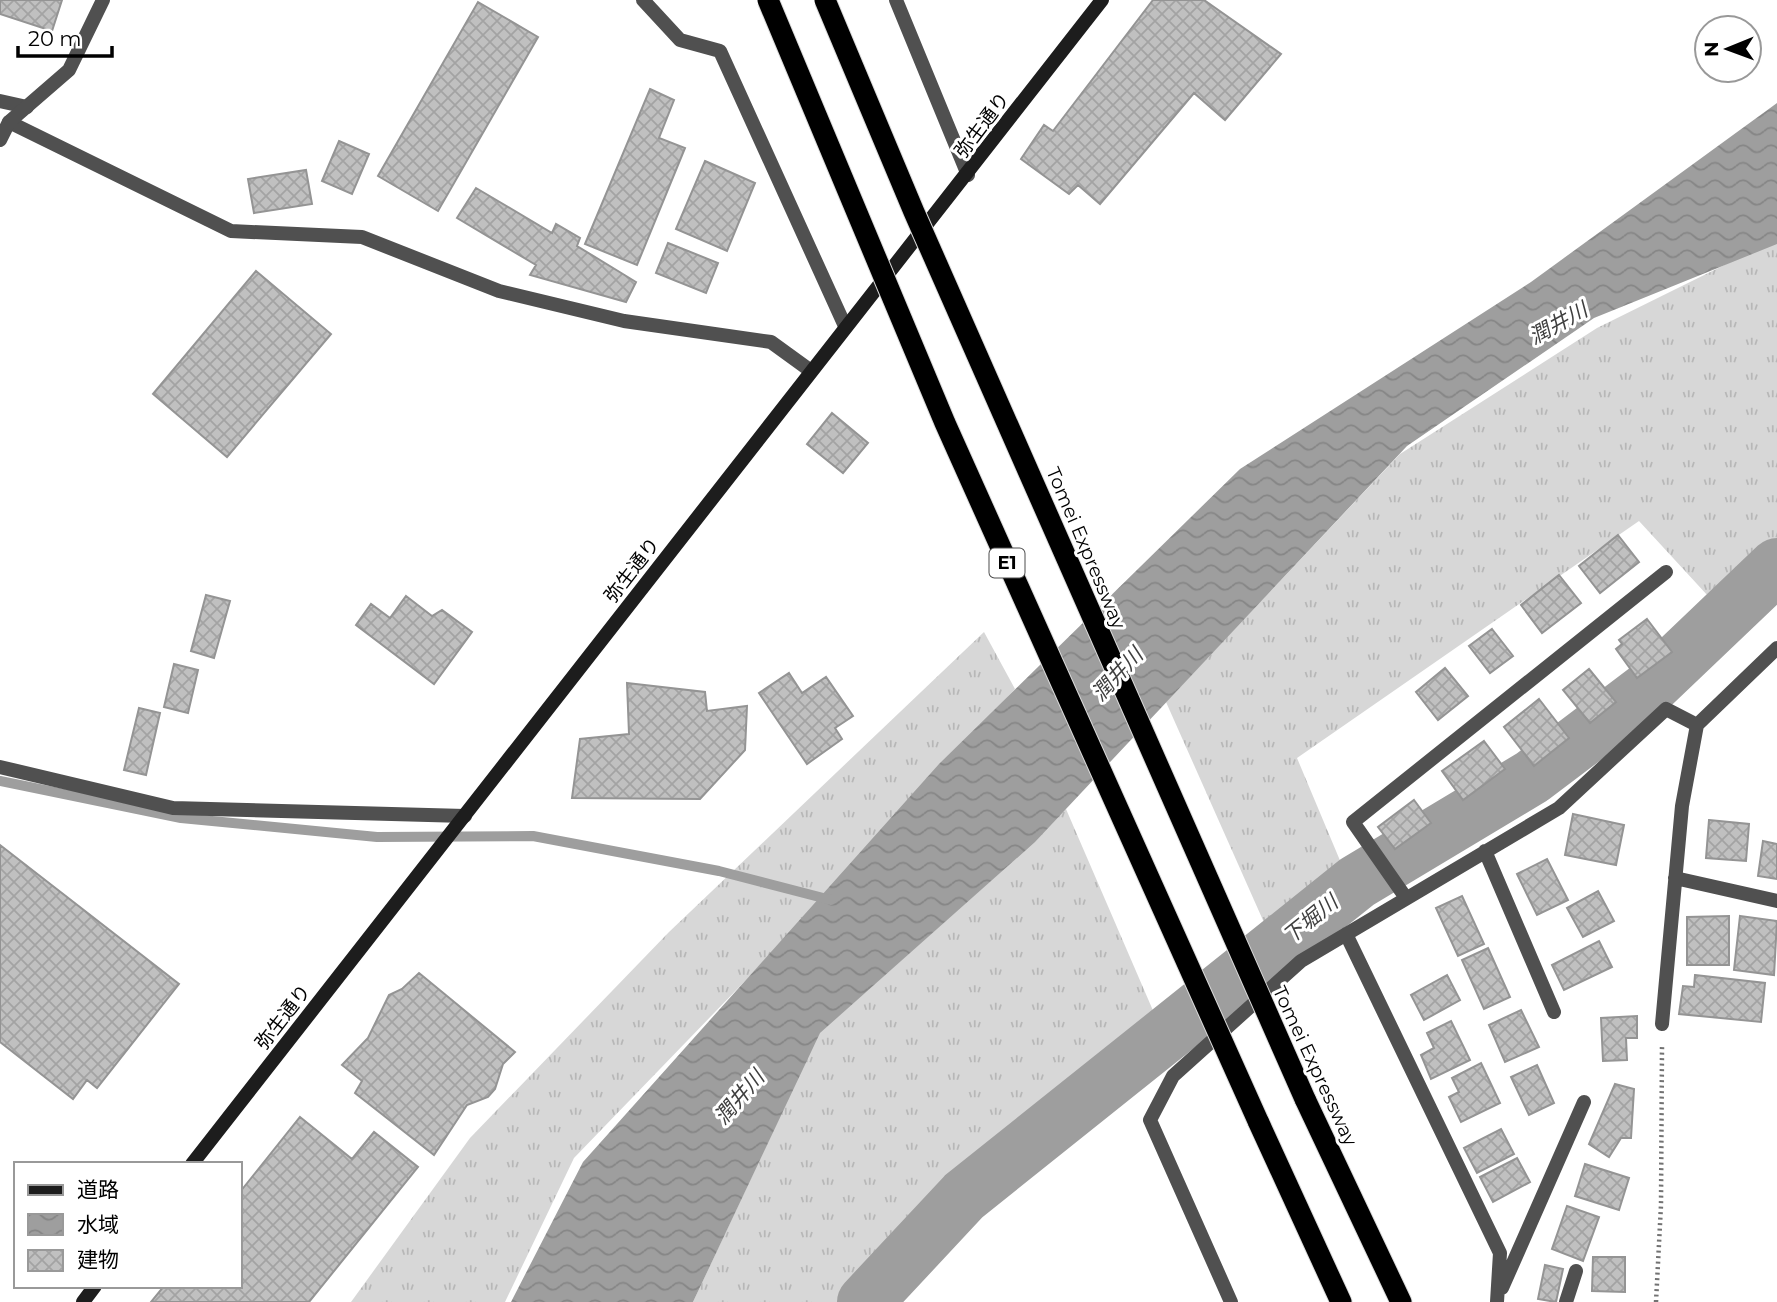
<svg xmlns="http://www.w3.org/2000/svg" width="1777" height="1302" viewBox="0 0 1777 1302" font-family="Montserrat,'Noto Sans JP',sans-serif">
  <defs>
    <pattern id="grass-tufts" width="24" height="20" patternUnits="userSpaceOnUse" patternTransform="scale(1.75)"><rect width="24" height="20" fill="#d7d7d7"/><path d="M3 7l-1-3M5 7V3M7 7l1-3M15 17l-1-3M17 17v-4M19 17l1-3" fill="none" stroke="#b7b7b7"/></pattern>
    <pattern id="water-waves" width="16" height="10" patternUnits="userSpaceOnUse" patternTransform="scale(1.75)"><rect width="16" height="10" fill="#9e9e9e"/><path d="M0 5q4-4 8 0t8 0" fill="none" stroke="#868686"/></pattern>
    <pattern id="building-cross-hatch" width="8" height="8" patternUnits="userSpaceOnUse" patternTransform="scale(1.75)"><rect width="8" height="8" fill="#c0c0c0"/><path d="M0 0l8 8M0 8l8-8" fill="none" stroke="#a3a3a3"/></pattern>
  </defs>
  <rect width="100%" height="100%" fill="#fff"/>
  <path fill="url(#grass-tufts)" d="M1777 239V548L1720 609 1639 521 1297 758 1344 870 1266 927 1166 702 1400 454 1597 328Z
    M984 632 1015 689 744 982 574 1158 505 1302H351L470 1138 669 932Z
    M1066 809 1164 1036 971 1175 870 1302H693L819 1033Z"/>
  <path fill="url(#water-waves)" d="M1777 103V244L1594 318 1407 446 1035 842 820 1033 693 1302H511L583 1162 939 764 1240 469 1531 282Z"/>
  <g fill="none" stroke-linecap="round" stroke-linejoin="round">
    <path stroke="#9e9e9e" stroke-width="10" d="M0 781 181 818 377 837 533 836 719 871 831 900"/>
    <path stroke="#9e9e9e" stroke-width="56" d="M865 1302 964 1196 1357 882 1532 777 1647 690 1777 566"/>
  </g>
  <path fill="url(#building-cross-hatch)" stroke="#949494" stroke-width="2" d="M0 0H62L52 31 0 14Z
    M1153 0H1204L1281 54 1225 120 1194 93 1100 204 1078 185 1069 194 1021 159 1044 125 1053 131Z
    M478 2 538 37 438 211 378 176Z
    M650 89 674 100 659 138 685 148 637 265 585 244Z
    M339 141 369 154 352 194 322 181Z
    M705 161 755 183 727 251 676 229Z
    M306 170 312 204 254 213 248 179Z
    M476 188 552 233 556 224 580 238 577 246 636 282 626 302 530 275 536 265 457 218Z
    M668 243 718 263 706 293 656 273Z
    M256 271 331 334 227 457 153 394Z
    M832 413 868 443 843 473 807 444Z
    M1618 535 1639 562 1600 593 1579 566Z
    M1559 575 1581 603 1542 633 1521 605Z
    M206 595 230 601 214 658 191 651Z
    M406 596 432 616 442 610 472 632 434 684 356 625 371 604 390 618Z
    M1647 619 1672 652 1637 678 1616 649 1622 644 1619 640Z
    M1492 629 1513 656 1490 673 1469 646Z
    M174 664 198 670 188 713 164 707Z
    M1445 668 1468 696 1438 720 1416 692Z
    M1589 669 1616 702 1590 723 1563 690Z
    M789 673 802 693 826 677 853 716 835 728 842 739 807 764 759 693Z
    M627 683 705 692 707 711 747 706 745 750 700 799 572 798 580 739 629 734Z
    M1539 699 1569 738 1534 766 1504 727Z
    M139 708 160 713 146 775 124 770Z
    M1484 741 1505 769 1463 800 1442 771Z
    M1414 800 1431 823 1395 849 1378 827Z
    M1573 814 1624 825 1616 865 1565 855Z
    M1709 820 1749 824 1746 861 1706 858Z
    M1763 841 1777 844V879L1758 876Z
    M0 845 179 984 97 1088 87 1080 73 1099 0 1042Z
    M1547 859 1568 900 1537 915 1517 874Z
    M1598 891 1614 921 1583 937 1567 908Z
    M1462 896 1484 944 1458 956 1436 908Z
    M1729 916V965H1687V917Z
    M1740 916 1777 921 1774 975 1734 970Z
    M1599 941 1612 967 1564 990 1552 965Z
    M1488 948 1510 997 1484 1009 1462 960Z
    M419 973 515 1052 503 1064 495 1089 488 1097 467 1105 434 1155 355 1093 362 1081 342 1065 368 1038 389 995 402 989Z
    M1447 975 1460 1000 1424 1020 1411 995Z
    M1695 975 1765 983 1761 1022 1679 1014 1683 986 1694 987Z
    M1521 1010 1539 1047 1505 1062 1489 1025Z
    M1637 1016V1038H1626L1627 1060 1603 1061 1601 1018Z
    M1451 1021 1470 1060 1431 1079 1421 1055 1434 1048 1427 1033Z
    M1481 1063 1500 1103 1461 1122 1449 1097 1459 1092 1452 1078Z
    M1537 1065 1554 1103 1529 1115 1511 1077Z
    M1615 1084 1634 1089 1631 1138H1621L1609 1157 1589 1144Z
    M300 1117 352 1159 374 1132 418 1167 309 1302H151L164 1286H240V1192Z
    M1501 1129 1514 1154 1477 1173 1464 1148Z
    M1517 1158 1530 1182 1493 1202 1480 1177Z
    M1585 1164 1629 1178 1619 1210 1575 1196Z
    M1567 1206 1599 1217 1583 1261 1552 1249Z
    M1593 1257H1625V1292L1592 1291Z
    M1545 1265 1563 1269 1556 1302 1538 1299Z"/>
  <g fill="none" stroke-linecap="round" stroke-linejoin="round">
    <defs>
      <path id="highway" d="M1305 1099 1401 1302
        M1258 1121 1341 1302"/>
    </defs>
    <use href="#highway" stroke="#dbdbdb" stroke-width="23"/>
    <path stroke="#727272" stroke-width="4.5" stroke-dasharray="2 3.5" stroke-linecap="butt" d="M1656 1302 1661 1205 1662 1046"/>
    <path stroke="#505050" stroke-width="14" d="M0 101 27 107
      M9 122 231 231 362 237 499 291 624 321 771 342 811 371"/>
    <path stroke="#505050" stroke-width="14" d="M643 0 680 40 720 51 845 326
      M896 0 968 175
      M0 140 9 122 69 70 103 0
      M0 767 173 808 465 816
      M1485 851 1554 1012
      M1675 878 1777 901
      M1406 898 1353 822 1666 572
      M1346 934 1500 1253 1497 1302
      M1662 1024 1682 806 1697 725 1777 648
      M1502 1288 1584 1102
      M1231 1302 1150 1120 1173 1076 1301 961 1559 808 1666 709 1697 725
      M1566 1302 1576 1271"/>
    <path stroke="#1d1d1d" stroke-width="14" d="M192 1164 1102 0
      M83 1302 95 1286"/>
    <use href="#highway" stroke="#000" stroke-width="21"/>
    <defs>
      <path id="highway-bridge" d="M768 0 945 423 1258 1121
        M825 0 914 212 1305 1099"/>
    </defs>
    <use href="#highway-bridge" stroke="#dbdbdb" stroke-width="23" stroke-linecap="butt"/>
    <use href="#highway-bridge" stroke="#000" stroke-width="21"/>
  </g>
  <g text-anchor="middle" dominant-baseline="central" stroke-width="6" stroke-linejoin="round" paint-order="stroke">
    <rect fill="#fff" stroke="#4c4c4c" stroke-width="2" x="989.5" y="548.5" width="35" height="29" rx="5"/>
    <g font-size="18" font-weight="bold" fill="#000">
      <text x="1007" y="563">E1</text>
    </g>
    <g font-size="19" fill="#000" stroke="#fff">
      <text transform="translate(982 125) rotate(-53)">弥生通り</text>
      <text transform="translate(1086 548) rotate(67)">Tomei Expressway</text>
      <text transform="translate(632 570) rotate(-52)">弥生通り</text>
      <text transform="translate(283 1017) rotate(-52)">弥生通り</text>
      <text transform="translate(1315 1066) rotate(65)">Tomei Expressway</text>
    </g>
    <g font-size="21" font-style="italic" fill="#3f3f3f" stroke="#fff">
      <text transform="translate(1558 323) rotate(-29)">潤井川</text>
      <text transform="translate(1117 674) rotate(-47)">潤井川</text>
      <text transform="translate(1310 919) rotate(-39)">下堀川</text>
      <text transform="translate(739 1097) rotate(-49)">潤井川</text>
    </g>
  </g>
  <rect x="14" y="1162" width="228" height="126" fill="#ffffff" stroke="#999999" stroke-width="2"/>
  <rect x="28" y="1185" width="35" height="10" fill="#1d1d1d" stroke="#999999" stroke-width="2"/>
  <text x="77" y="1197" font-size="21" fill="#000000">道路</text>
  <rect x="28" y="1214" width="35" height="21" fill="url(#water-waves)" stroke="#999999" stroke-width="2"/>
  <text x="77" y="1232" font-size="21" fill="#000000">水域</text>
  <rect x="28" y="1250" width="35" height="21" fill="url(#building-cross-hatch)" stroke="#999999" stroke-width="2"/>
  <text x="77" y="1267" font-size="21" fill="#000000">建物</text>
  <g transform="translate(1728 49) rotate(269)"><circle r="33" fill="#ffffff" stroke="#999999" stroke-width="2"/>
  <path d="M0-5L12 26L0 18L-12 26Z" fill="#000000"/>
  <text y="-10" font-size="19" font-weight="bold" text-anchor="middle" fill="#000000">N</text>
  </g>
  <path d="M18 46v10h94v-10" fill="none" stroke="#000000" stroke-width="3.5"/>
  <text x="28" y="46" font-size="21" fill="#000000" stroke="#ffffff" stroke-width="5" paint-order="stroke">20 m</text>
</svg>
